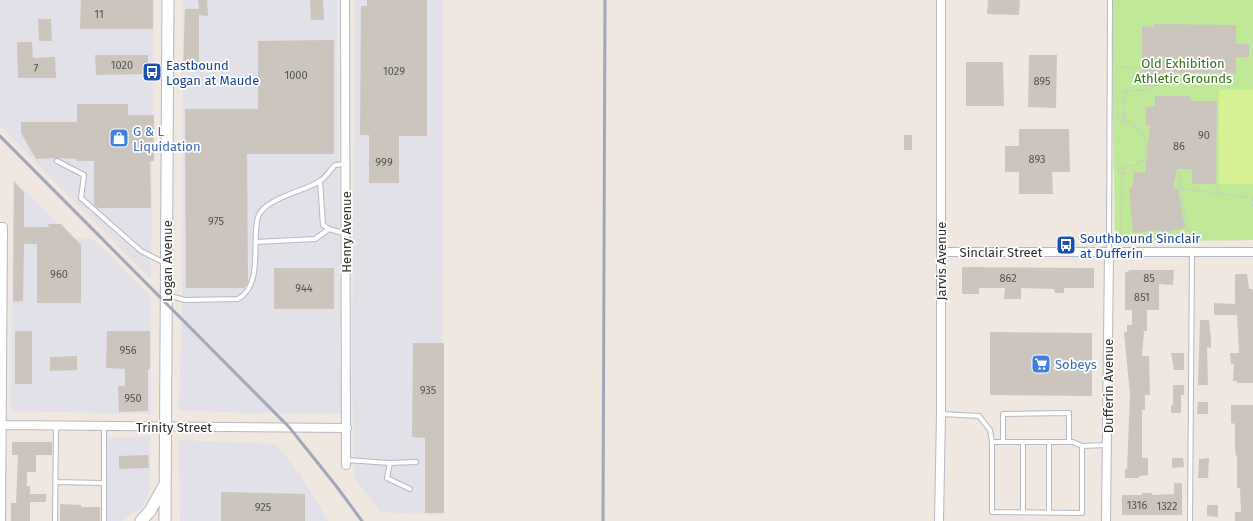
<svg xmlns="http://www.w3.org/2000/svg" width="1253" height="521" viewBox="0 0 1253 521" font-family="'Fira Sans',sans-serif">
  <rect width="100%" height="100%" fill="#f0e7e0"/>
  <path fill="#e2e0e8" d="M0 0H154L151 279 0 126Z
    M183 0H337L341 414 248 413 179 410 182 306Z
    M355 0H443L442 515 380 512 354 477 352 374Z
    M13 179 73 238 93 239 151 297V414L11 411Z
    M150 436V488L143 507 122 521H106L108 438Z
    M179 440 276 444 300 474 328 521H180Z"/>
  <path fill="#bfe999" d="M1111 0H1253V240L1115 242Z"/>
  <path fill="#d6f194" d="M1219 90H1253V184H1219Z"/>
  <path fill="#cbc5be" d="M81 0H153V29H80Z
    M198 0H207L208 16 199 15V71H183L185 9H199Z
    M310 0H323L324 20H311Z
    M367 0H427V136H399V183H369V135H360L361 6H367Z
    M988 0H1020L1019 15 987 14Z
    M38 19H51L52 41H39Z
    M1154 24 1236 25V44H1249V57H1236V73H1159L1158 86H1142V26L1154 27Z
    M334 40V154H247L248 283 244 288H186L185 109H258V41Z
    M17 42H32L33 58 55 57 56 78H18Z
    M95 55H148V74L96 75Z
    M1029 55H1057L1056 108 1028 107Z
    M966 62H1003L1004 106H966Z
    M1155 96H1190L1191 101H1217L1216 184H1192V169H1177L1173 188H1178L1185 228 1161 233V230L1133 233 1129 189 1132 188 1134 172 1145 173 1150 125H1146V107L1155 106Z
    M77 104H128V115H154V161H150L151 208H98L94 205V161H77V159L57 158 36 159 21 133V122H77Z
    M1019 129H1069L1070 172H1052L1053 194H1019V172H1005V146H1019Z
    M904 135H912V150H904Z
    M14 182 24 192V227H50L47 224H61L81 245V303H37V244H24L23 301 13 302Z
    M962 267 1094 268V288H1064V293H1055L1054 289 1021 288V299H1004L1005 288H979V294H962Z
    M274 268H334V309H274Z
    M1130 270H1174L1173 285 1159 284V310H1147V331H1144L1142 356H1149L1150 395H1145V410H1142V458H1148V475L1139 476V478H1125V469H1127L1130 395 1124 332H1127V325H1132V310H1125V273Z
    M1235 274H1247L1249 289H1253V383H1237V381H1233L1234 364H1231L1230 353H1239L1237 315H1214V303L1235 304Z
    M1200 320H1209L1211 339V348L1207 347 1208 385H1198Z
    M15 331H32V384H15Z
    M107 331H150V369H148V411L119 412 118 386H125V369L106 368Z
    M990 332 1092 333V396L990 395Z
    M413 343H444V513H425V438L412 437Z
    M1171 353H1184V370H1174Z
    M77 356V370L50 371V357Z
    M1173 385H1184V395H1181V413H1171V405H1173Z
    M1198 402H1208V414H1197Z
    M1231 405H1253V521H1235V512H1241L1240 488H1237V456H1236L1235 447V424L1231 423Z
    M12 442H52V455H36V472H27V486H30V494H46V502H30V521H11V503H16L18 455H12Z
    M148 455 149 468 119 469V456Z
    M1172 458H1183L1184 467 1172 468Z
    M1209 458 1208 478H1198L1199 459Z
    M1174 483H1182V515H1122V495H1142V493H1152V495L1174 494Z
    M221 492 305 494V521H221Z
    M60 504 81 505V507H100V521H60Z
    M1207 505H1218V517L1207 516Z"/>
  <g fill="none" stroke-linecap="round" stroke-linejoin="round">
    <defs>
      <path id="service" d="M57 161 84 175 81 198 141 251 165 263
        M320 181 323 225 329 229 346 234
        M256 242 315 239 329 229
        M1109 252 1110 0
        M167 295 185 300 238 299C264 284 251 242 258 217 264 198 306 191 320 181 326 177 330 170 335 165L346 164
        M941 414 979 416 990 430 992 442H1073L1082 446 1107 445
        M992 442V512L1082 513V446
        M1003 442V414L1069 413V442
        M1023 442V512
        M1049 442V513
        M346 460 390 463 387 478 410 489
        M390 463 416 462
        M55 482 104 483
        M55 521 56 427
        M104 521V426
        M1190 521 1192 252"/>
      <path id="minor" d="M345 0 346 465
        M0 227H3L1 521
        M941 252H1253
        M2 425 347 428
        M939 521 941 414V0
        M1106 521 1109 252"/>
      <path id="secondary" d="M141 521 150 511 164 486
        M165 521 168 0"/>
    </defs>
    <use href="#service" stroke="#b4b8c2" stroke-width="6"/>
    <use href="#minor" stroke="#b4b8c2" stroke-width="10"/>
    <use href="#secondary" stroke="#b4b8c2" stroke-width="13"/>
    <path stroke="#c9c9c9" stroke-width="1.5" stroke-dasharray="3 2" stroke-linecap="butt" d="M1116 67 1142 68
      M1117 116H1125
      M1116 119 1125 122
      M1117 170 1142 162C1151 144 1145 127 1125 122L1124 91 1155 89
      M1117 172 1124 173V168
      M1180 188V172
      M1217 193 1218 183
      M1252 199 1253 209
      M1121 240 1122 173
      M1189 241 1180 188 1253 198"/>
    <use href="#service" stroke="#fff" stroke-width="4"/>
    <use href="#minor" stroke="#fff" stroke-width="8"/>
    <use href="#secondary" stroke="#fff" stroke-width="11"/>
    <path stroke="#a1a8b9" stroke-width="3" d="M0 136 289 427 337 487 362 521
      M603 521 605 0"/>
  </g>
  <defs>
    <symbol id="bus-square" viewBox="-11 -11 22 22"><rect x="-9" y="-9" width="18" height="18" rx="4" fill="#1a4fb4" stroke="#fff"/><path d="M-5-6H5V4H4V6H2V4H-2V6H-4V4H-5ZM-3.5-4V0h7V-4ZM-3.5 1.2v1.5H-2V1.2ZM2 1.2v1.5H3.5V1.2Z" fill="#fff"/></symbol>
    <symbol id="shop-square" viewBox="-11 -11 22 22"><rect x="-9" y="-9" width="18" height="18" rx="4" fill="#3f7fe0" stroke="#fff"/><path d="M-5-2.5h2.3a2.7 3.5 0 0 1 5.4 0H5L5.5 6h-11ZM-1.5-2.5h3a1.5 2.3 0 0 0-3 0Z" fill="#fff"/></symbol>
    <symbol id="supermarket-square" viewBox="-11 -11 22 22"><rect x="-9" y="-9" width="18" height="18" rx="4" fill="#3f7fe0" stroke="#fff"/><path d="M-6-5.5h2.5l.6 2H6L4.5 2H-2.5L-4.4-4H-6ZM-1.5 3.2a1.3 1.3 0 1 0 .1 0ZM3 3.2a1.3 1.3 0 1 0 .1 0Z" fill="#fff"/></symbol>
  </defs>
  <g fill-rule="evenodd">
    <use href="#bus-square" x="141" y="61" width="22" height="22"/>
    <use href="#shop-square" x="108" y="127" width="22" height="22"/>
    <use href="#bus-square" x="1055" y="234" width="22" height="22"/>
    <use href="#supermarket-square" x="1030" y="353" width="22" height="22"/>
  </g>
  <g text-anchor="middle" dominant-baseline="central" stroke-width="3.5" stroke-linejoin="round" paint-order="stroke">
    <g font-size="11" fill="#555452">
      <text x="99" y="14">11</text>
      <text x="122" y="65">1020</text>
      <text x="36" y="68">7</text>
      <text x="394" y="71">1029</text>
      <text x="296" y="75">1000</text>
      <text x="1042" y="81">895</text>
      <text x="1204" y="135">90</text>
      <text x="1179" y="146">86</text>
      <text x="1037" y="159">893</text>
      <text x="384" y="162">999</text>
      <text x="216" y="221">975</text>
      <text x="59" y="274">960</text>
      <text x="1008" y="278">862</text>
      <text x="1149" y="278">85</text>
      <text x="304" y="288">944</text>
      <text x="1142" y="297">851</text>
      <text x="128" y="350">956</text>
      <text x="428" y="390">935</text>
      <text x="133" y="398">950</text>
      <text x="1137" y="505">1316</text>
      <text x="1167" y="506">1322</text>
      <text x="263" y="507">925</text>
    </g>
    <g font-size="13" fill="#357316" stroke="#fff">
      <text x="1183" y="63">Old Exhibition<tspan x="1183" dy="15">Athletic Grounds</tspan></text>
    </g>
    <g font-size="13" fill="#164399" stroke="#fff" text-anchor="start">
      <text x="166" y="65">Eastbound<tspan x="166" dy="15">Logan at Maude</tspan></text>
      <text x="1080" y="238">Southbound Sinclair<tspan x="1080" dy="15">at Dufferin</tspan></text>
    </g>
    <g font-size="13" fill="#366cbe" stroke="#fff" text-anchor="start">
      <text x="133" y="131">G &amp; L<tspan x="133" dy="15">Liquidation</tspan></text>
      <text x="1055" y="364">Sobeys</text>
    </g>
    <g font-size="13" fill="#2e2e2e" stroke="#fff">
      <text transform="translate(346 232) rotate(-90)">Henry Avenue</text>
      <text x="1001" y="252">Sinclair Street</text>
      <text transform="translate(167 261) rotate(-90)">Logan Avenue</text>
      <text transform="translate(941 261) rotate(-90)">Jarvis Avenue</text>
      <text transform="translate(1108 386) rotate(-90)">Dufferin Avenue</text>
      <text x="174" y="427">Trinity Street</text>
    </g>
  </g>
</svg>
